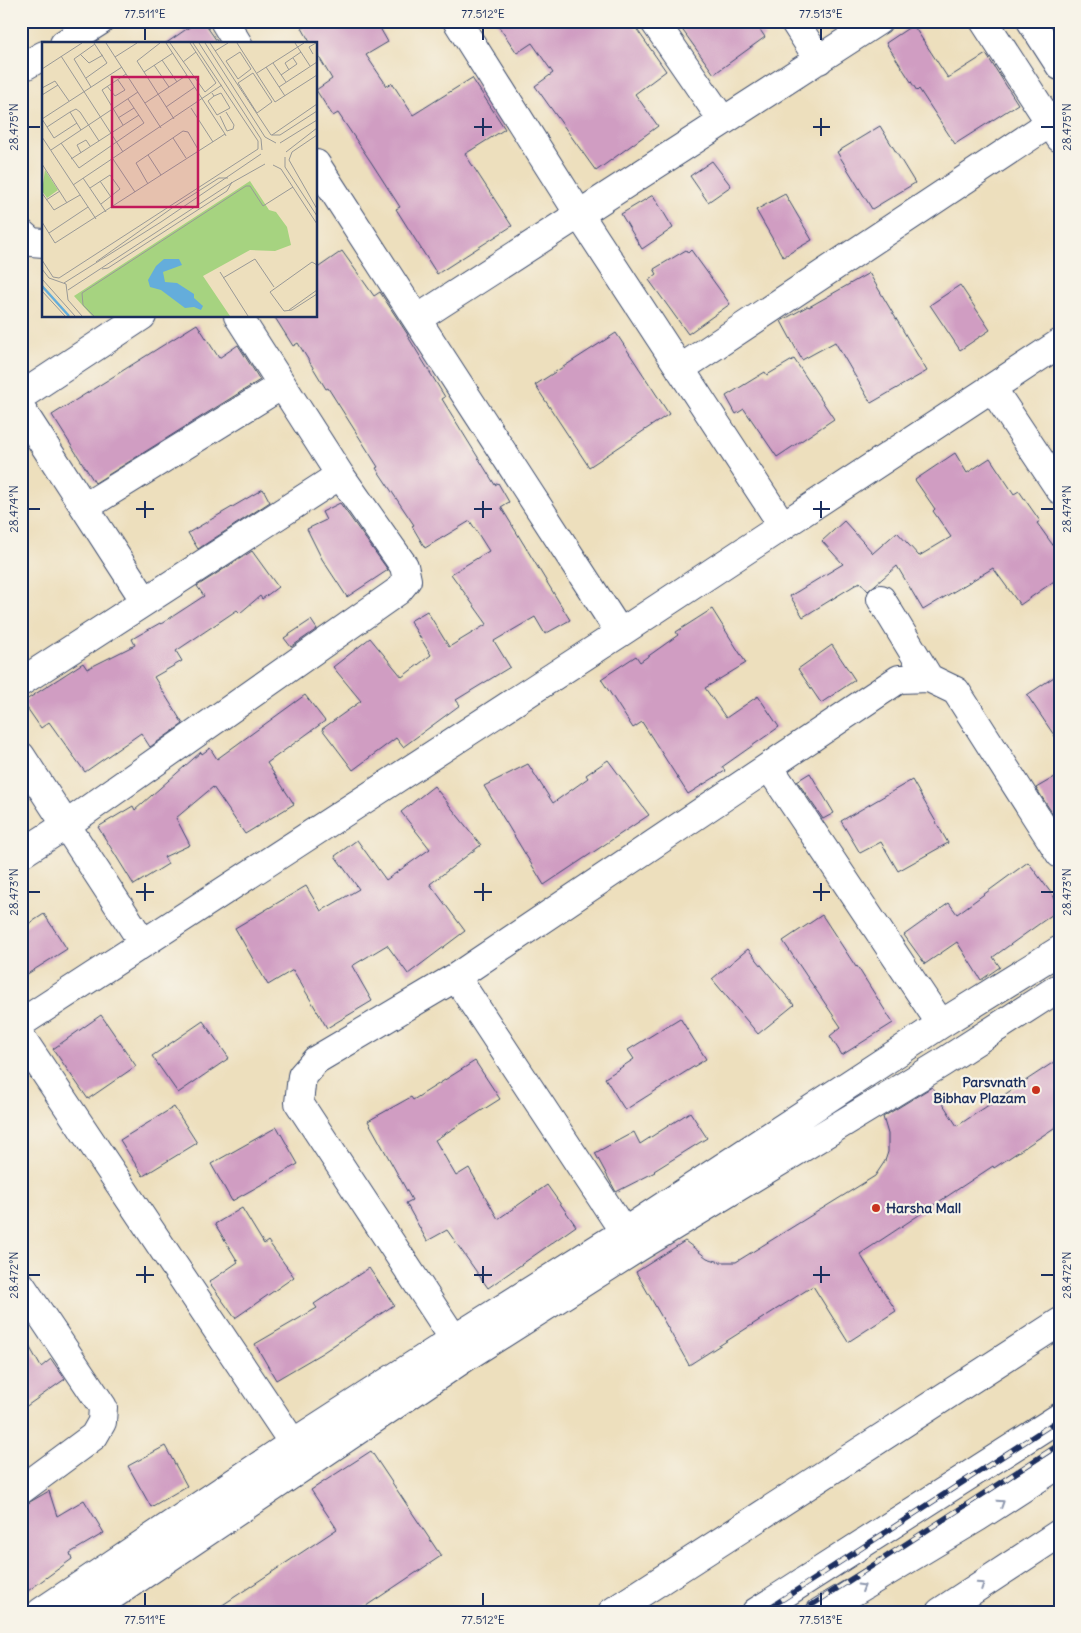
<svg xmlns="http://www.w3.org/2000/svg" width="1081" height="1633" viewBox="0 0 1081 1633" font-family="Delius,sans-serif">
  <rect width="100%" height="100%" fill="#f7f3e8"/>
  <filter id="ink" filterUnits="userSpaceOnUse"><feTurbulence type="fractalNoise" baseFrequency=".02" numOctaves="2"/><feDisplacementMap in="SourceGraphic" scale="10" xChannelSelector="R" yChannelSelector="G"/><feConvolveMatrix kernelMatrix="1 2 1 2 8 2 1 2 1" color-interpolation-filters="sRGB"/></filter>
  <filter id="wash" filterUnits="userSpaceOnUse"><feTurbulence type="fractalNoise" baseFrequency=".0096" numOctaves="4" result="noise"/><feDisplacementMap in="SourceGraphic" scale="20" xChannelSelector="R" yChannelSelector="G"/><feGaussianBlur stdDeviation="1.12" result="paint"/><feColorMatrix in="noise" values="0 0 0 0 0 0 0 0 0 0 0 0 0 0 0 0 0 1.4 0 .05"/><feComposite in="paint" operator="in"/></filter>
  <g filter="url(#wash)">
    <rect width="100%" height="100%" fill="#eddfbd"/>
    <g id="blocks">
      <path fill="#d09dc2" d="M198 21H203L219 44H165Z
        M314 21H376L388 42 366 55 387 86 392 83 413 115 472 78 505 129 465 154 512 226 437 274 396 209 400 207 371 162 338 113 333 116 316 90 332 79 316 52V44H311L302 28Z
        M495 21H631L666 71 635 94 658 126 596 171 535 86 553 73 532 43 517 53Z
        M676 21H754L765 37 714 74Z
        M913 25 948 78 986 54 1018 104 955 144 919 89 917 91 886 43Z
        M880 126 915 183 872 209 837 152Z
        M712 161 731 186 708 202 690 176Z
        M785 194 812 240 783 257 756 210Z
        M653 195 673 228 642 249 621 214Z
        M686 250 688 253 691 250 730 304 688 334 649 280 657 274 654 269Z
        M342 251 374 296 380 292 408 335H407L445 397 442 399 495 485 498 483 509 502 501 507 570 620 545 634 535 617 494 641 510 667 456 700 460 705 403 747 396 738 353 770 322 729 361 701 333 667 370 638 402 677 431 655 410 621 427 611 449 647 487 624 451 574 489 551 470 521 425 548 412 526 414 525 376 468 378 467 328 388 326 389 298 343 293 346 274 316H316V269Z
        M869 273 927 371 871 403 835 342 802 360 781 321 808 306 809 307Z
        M960 285 990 330 960 350 930 305Z
        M197 324 219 358 238 345 260 380 95 483 52 415Z
        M616 333 669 414 589 467 535 385Z
        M794 359 834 419 777 457 744 409 736 414 726 396 765 372 767 375Z
        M955 453 967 473 990 458 1014 494 1019 491 1040 521 1037 523 1060 555V577L1020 605 993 568 923 610 897 566 868 591 860 582 803 617 790 596 843 564 822 541 844 521 873 553 897 532 919 556 951 537 933 511 935 509 915 480Z
        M263 489 270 502 198 549 188 533Z
        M340 503 388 570 347 597 322 559 307 529 326 520 322 512Z
        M252 551 278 587 262 599 260 596 240 613 237 610 176 651 182 661 154 677 183 724 150 747 141 733 85 772 49 722 41 728 23 702 83 663 87 669 135 645 132 639 160 623 161 624 204 596 197 586Z
        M712 609 746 663 705 688 726 718 758 696 779 727 722 767 725 771 688 794 642 722 633 728 601 679 636 656 640 662 678 635 676 632Z
        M311 620 317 629 291 647 284 638Z
        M832 645 855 680 821 703 798 669Z
        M1060 673V744L1027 695Z
        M305 695 325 721 267 763 294 804 245 834 213 787 176 818 190 845 164 857 168 864 134 885 98 827 133 806 135 810 201 752 202 754 210 748 217 759Z
        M608 760 649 815 544 885 484 786 528 764 553 803 588 778 586 775Z
        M810 773 834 813 823 819 797 781Z
        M1060 774V825L1036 788Z
        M912 780 948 843 898 871 881 842 860 853 841 821Z
        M434 786 481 845 430 884 465 931 408 974 387 945 352 966 372 1001 327 1028 293 970 268 985 235 928 306 886 321 911 359 889 335 856 357 840 386 880 430 849 401 812Z
        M1028 862 1060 905V909L993 957 1000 967 981 980 957 942 925 964 904 935 949 903 957 914Z
        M44 914 67 949 21 978V929Z
        M822 915 856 967 857 966 893 1023 842 1055 830 1036 841 1027 783 941Z
        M748 949 794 1005 758 1034 712 979Z
        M101 1015 136 1066 88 1099 53 1049Z
        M680 1018 706 1059 625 1110 605 1078 634 1059 628 1050Z
        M203 1021 229 1058 178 1093 152 1056Z
        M1060 1058V1124L994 1168 993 1166 860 1254 896 1311 848 1342 813 1286 689 1365 636 1272 685 1241 707 1258 720 1262H736L875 1176 885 1161 888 1152V1134L883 1117 932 1087 957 1126Z
        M475 1061 500 1099 435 1140 456 1176 469 1168 498 1219 547 1185 576 1226 488 1288 447 1230 427 1241 406 1203 412 1200 368 1121 411 1097 413 1100Z
        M174 1107 197 1143 143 1176 120 1140Z
        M690 1112 707 1138 654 1171 655 1172 616 1192 595 1153 634 1132 640 1144Z
        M277 1127 298 1164 232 1201 211 1164Z
        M242 1208 264 1244 268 1241 294 1277 235 1318 209 1282 238 1262 215 1224Z
        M369 1268 394 1305 322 1353 276 1380 255 1344 317 1308 314 1304Z
        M21 1332 41 1367 51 1359 65 1379 21 1410Z
        M165 1446 187 1486 151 1507 128 1466Z
        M371 1451 441 1556 357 1612H212L337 1529 311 1490Z
        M49 1491 57 1516 84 1500 104 1533 70 1553 72 1559 21 1596V1507Z"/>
    </g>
  </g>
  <g filter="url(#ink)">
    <use href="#blocks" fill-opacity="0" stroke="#3a496c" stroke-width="1"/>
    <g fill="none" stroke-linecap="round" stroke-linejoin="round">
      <defs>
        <path id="minor" d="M224 21 238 44
          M457 21 579 214 783 526
          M654 21 723 121
          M794 21 819 60
          M984 21 1060 138
          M1031 21 1060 66
          M64 44 100 21
          M21 68 44 55
          M316 164 620 633
          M21 233 31 242 44 243
          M417 319 878 21
          M680 369 1050 123
          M992 388 1060 490
          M21 396 142 316
          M21 409 145 601
          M85 507 282 385
          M881 599 929 678
          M21 682 340 475
          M21 756 143 943
          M769 767 941 1024
          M21 854 66 825 398 591 407 580 404 566 340 475 238 316
          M456 977 624 1232
          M21 1023 620 633 1060 343
          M21 1037 293 1443
          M21 1285 103 1407 102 1422 94 1436 21 1490
          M454 1339 299 1103 302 1076 316 1060 456 977 899 679 929 678 956 691 1060 854
          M41 1612 293 1443 454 1339 624 1232 941 1024 1060 950
          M88 1612 466 1357 639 1247 942 1063 1060 987
          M612 1612 1060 1322
          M756 1612 1060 1417
          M820 1612 978 1517 1060 1464
          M940 1612 1060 1533"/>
      </defs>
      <use href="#minor" stroke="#3a496c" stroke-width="30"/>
      <use href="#minor" stroke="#fff" stroke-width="28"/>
      <defs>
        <path id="rail" d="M763 1612 1060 1419
          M801 1612 1060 1444"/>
      </defs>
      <use href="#rail" stroke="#1b2f5e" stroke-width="5.5"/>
      <use href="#rail" stroke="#f7f3e8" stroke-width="4" stroke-dasharray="11" stroke-linecap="butt"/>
    </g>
    <defs><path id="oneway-chevron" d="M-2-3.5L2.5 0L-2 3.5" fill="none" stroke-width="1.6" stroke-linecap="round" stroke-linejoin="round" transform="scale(1.25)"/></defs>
    <g stroke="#8d97ae">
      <use href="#oneway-chevron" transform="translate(1001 1503) rotate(-33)"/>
      <use href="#oneway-chevron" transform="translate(981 1585) rotate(-33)"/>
      <use href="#oneway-chevron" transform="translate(862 1587) rotate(-31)"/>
    </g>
  </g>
  <path fill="none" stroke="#1b2f5e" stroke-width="2" d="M145 28V40M483 28V40M821 28V40M483 118V136M821 118V136M28 127H40M474 127H492M813 127H830M1041 127H1054M145 501V518M483 501V518M821 501V518M28 509H40M136 509H154M474 509H492M813 509H830M1041 509H1054M145 883V901M483 883V901M821 883V901M28 892H40M136 892H154M474 892H492M813 892H830M1041 892H1054M145 1266V1283M483 1266V1283M821 1266V1283M28 1275H40M136 1275H154M474 1275H492M813 1275H830M1041 1275H1054M145 1593V1606M483 1593V1606M821 1593V1606"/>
  <g fill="#c8321e" stroke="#f7f3e8" stroke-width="2">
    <circle cx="1036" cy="1090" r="5"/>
    <circle cx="876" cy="1208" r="5"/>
  </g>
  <g text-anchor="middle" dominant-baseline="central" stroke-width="4.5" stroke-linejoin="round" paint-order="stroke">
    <g font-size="14" font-weight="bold" fill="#1b2f5e" stroke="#f7f3e8" text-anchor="end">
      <text x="1026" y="1082">Parsvnath<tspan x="1026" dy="16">Bibhav Plazam</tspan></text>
      <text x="886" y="1208" text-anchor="start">Harsha Mall</text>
    </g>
  </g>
  <g transform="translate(42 42)">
    <rect width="275" height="275" fill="#eddfbd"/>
    <path d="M3 128 16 148 5 156 0 149ZM208 139 227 168 234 170 245 185 249 203 233 209 208 208 161 234 188 274H50L32 254Z" fill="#a6d380"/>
    <path d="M122 217H137L140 223 121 230 123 240 135 241 152 252V256L161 264 159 268 152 265 143 266 119 248 108 245 106 238 114 224Z" fill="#64addb"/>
    <path fill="none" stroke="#64addb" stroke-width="2.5" d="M0 244 27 274"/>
    <path fill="none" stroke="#999997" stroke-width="1" d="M64 1 119 86M118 1 95 19 132 77M124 1 183 92M128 1 163 50 174 41 148 1M157 1 219 97 220 108M163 1 223 95 234 101M168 1 229 93H238L275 69M195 1 233 60 275 33M253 1 268 24M173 9 186 1M198 10 209 27 196 37 184 19ZM38 12 47 21 61 13M271 12 267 5 274 1M19 14 81 110M73 15 95 1M120 18 135 40M141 20 154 10M231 21 244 40M112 23 127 45M224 25 243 54M0 27 40 1M247 28 243 21 259 10M102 30 131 11M211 31 230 60 215 71 196 41ZM215 31 262 1M239 33 255 22 251 16M44 36 65 21 52 1M65 44 73 54 83 48 76 38M49 45 32 17 53 2M237 45 275 20M0 46 13 39 27 59M170 51 172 54 166 59 175 73 188 66 179 51 172 54M0 53 16 43M103 61 145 33M124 65 153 45M149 66 171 100M28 70 34 67 38 70 57 99M178 74 185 89 191 87 192 83 184 70M76 76 92 66M0 77 80 25M0 77 12 96 35 81M81 83 60 48 84 32M5 85 28 70 39 88M230 93 275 62M275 93 250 110 247 118 275 167M0 95 54 177M131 96 144 116M19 101 37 126 102 81 86 57M238 101 275 78M9 108 96 50M244 110 275 86M39 111 35 103 44 98 48 104M106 113 119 133M243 115V125L275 174M29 117 97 73M71 117 93 150M0 122 25 161M231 123 239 127 275 182M41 136 64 170M58 139 69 155M106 142 94 121 141 89 146 90 157 109M31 143 180 43M48 146 68 133 78 147 59 162M0 151 12 168 38 153M4 158 18 149M0 180 13 201 183 92 184 94M7 191 46 165M0 218 11 235 17 236 216 107V99L151 1M54 220 130 166 177 136H186M275 223 270 220 228 250 242 269 250 268 275 252M0 227 7 236 24 242 26 258 40 274M60 227 66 226 185 149 190 140M178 230 206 274M181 236 213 217 232 245M0 237 33 274M22 241 119 180 219 112M26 248 191 140 223 122M0 249 23 274M247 268 275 248M52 274 41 263 40 251 204 144H208L221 164 251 145"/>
    <path fill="#c2185b" fill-opacity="0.15" stroke="#c2185b" stroke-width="2.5" d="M70 35H156V165H70Z"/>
    <rect width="275" height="275" fill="none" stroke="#1b2f5e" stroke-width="2.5"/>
  </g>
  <rect width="1081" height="1633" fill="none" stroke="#f7f3e8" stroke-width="55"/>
  <rect x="28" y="28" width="1026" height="1578" fill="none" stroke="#1b2f5e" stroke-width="2"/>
  <g font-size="12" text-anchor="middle" fill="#1b2f5e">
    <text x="145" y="18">77.511°E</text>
    <text x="483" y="18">77.512°E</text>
    <text x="821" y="18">77.513°E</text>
    <text transform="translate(14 127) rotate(-90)" y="4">28.475°N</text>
    <text transform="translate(1067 127) rotate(-90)" y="4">28.475°N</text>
    <text transform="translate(14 509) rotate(-90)" y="4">28.474°N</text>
    <text transform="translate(1067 509) rotate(-90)" y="4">28.474°N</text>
    <text transform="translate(14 892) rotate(-90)" y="4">28.473°N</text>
    <text transform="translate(1067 892) rotate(-90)" y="4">28.473°N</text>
    <text transform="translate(14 1275) rotate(-90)" y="4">28.472°N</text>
    <text transform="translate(1067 1275) rotate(-90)" y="4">28.472°N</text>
    <text x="145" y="1624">77.511°E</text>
    <text x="483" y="1624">77.512°E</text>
    <text x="821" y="1624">77.513°E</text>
  </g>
</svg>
